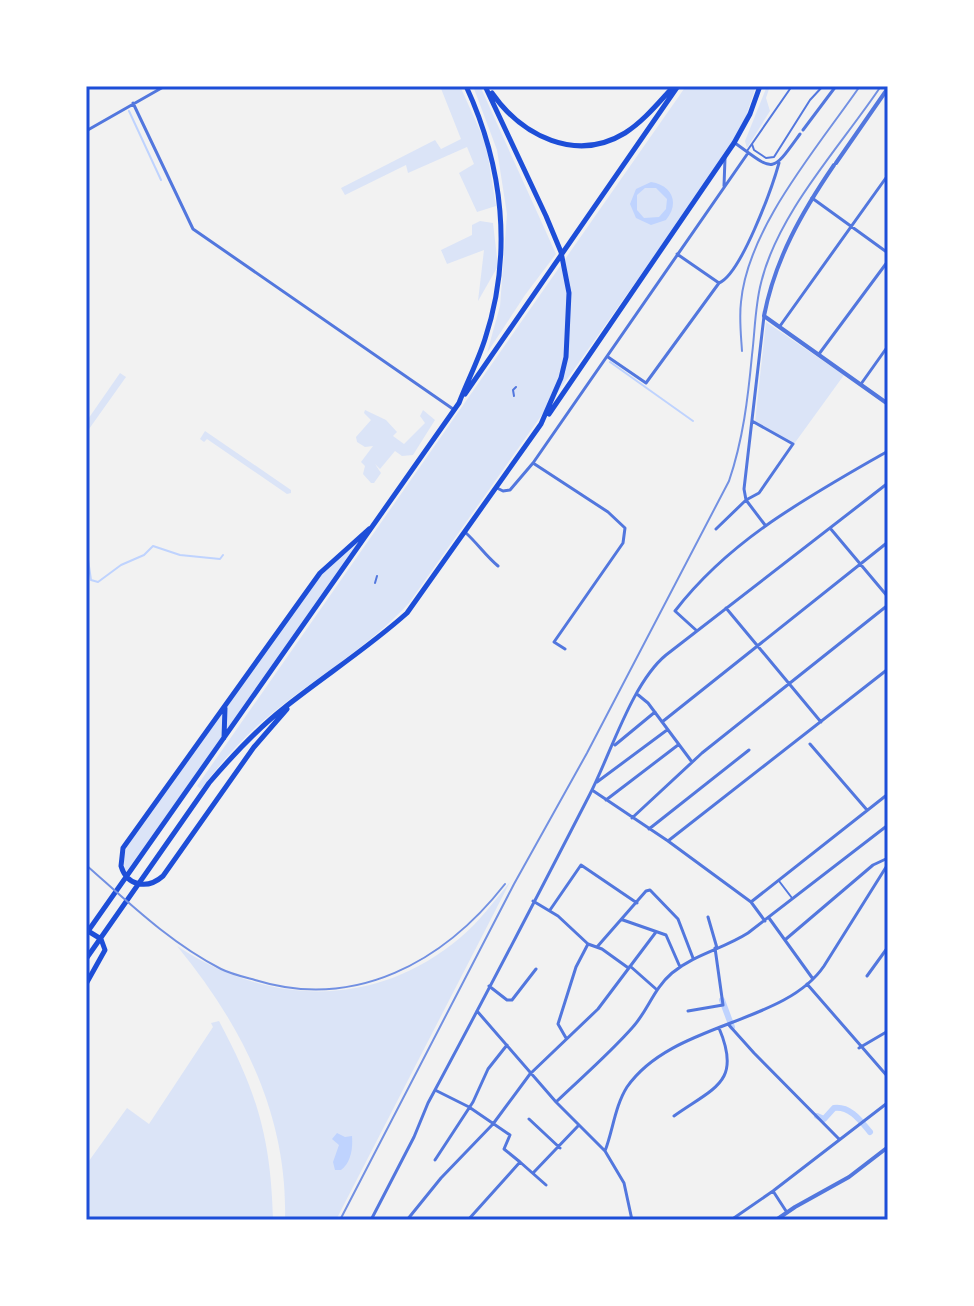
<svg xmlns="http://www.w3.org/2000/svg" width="974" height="1306" viewBox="0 0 974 1306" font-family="Ubuntu,sans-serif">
  <rect width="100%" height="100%" fill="#f2f2f2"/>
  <path fill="#dbe4f7" d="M440 86H460L486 144 496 206 477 212 459 173 474 164 467 147 408 173 406 165 345 195 341 188 435 140 441 149 461 139Z
    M473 86H480L556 254 525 295 487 353 500 306 507 214 497 150Z
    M686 86H756L744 122 724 157 409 603C367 649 311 680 264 720 240 740 220 764 201 789L197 786Z
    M767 86H770L766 98 770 111 747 148 745 141Z
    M480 221 493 223 498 266 478 301 484 250 447 264 441 250 472 235V225Z
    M766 322 844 375 794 444 755 422Z
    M120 373 126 377 89 429H86V422Z
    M365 410 386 420 397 432 393 436 404 444 425 423 420 416 423 410 435 420 413 455 402 456 395 451 380 469 375 464 381 473 374 483H371L363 474 365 466 361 462 373 446 365 447 357 442 356 437 371 420 364 413Z
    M205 431 291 490V493L287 494 207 439 204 442 200 439Z
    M376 523 126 872C118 851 136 832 147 815L320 573Z
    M510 882 336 1220H285C288 1115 242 1025 177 946 268 1006 375 1010 461 937 480 921 495 900 510 882Z
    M219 1021C257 1092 271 1138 273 1220H86V1165L127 1108 149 1124 213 1027 211 1023Z"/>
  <path fill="#bfd3fe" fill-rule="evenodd" d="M651 182C672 185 680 203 666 220L651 225 636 218 630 204 636 189ZM645 188H656L667 199 666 209 659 217 644 218 637 210V195Z
    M337 1133 345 1137 352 1136C353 1148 351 1163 341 1170H335L333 1162 339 1145 332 1139Z"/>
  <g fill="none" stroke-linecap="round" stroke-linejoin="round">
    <path stroke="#bfd3fe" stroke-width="2" d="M129 111 161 180
      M610 362 693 421
      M86 546 91 580 98 582 121 565 144 555 153 546 180 555 220 559 223 555"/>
    <path stroke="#bfd3fe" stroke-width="6" d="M722 1000 732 1027
      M817 1116 824 1119 834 1108C850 1106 860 1120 870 1132"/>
    <path stroke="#5277de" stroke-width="2" d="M752 144 754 150 766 158 774 157 810 100 823 86
      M747 151 792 86
      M779 881 792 898"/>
    <path stroke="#5277de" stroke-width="2" d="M514 396 513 390 516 387
      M375 583 377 576"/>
    <path stroke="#5277de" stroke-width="3" d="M133 103 193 229 453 409
      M803 130 836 86
      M86 131 165 86
      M735 143C775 172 771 174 800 134
      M724 186 725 158
      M812 198 888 253
      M677 254 719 283
      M764 316 744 489 746 500 765 525
      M780 326 888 175
      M819 354 888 261
      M608 357 646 383 719 283C741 274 772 188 779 163
      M861 384 888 346
      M533 463 608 512 625 528 623 543 554 642 565 649
      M497 488 503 491 510 490 533 463 748 153
      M830 528 888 597
      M716 529 746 500 759 493 793 444 752 421
      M466 533C478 544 485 555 498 566
      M726 608 821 722
      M697 631 675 611C731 538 810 496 888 451
      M637 694 648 703 692 762
      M662 722 888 542
      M810 744 867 810
      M615 745 655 712
      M597 782 667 730
      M592 790 668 841 751 902 765 921
      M606 800 678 745
      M632 818 702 753 888 605
      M649 829 749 750
      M668 841 888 669
      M533 901 558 916 588 944 602 949 627 967
      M751 902 888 794
      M550 910 581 865 637 903
      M708 917 717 948
      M769 918 813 979
      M623 920 666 935 680 967
      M786 939 873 865 888 858
      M597 947 646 891 650 890 678 919 693 958
      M630 966 656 989
      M867 976 888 947
      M807 984 888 1077
      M489 986 507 1000H512L536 969
      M477 1011 556 1102 605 1151 624 1183 632 1220
      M688 1011 723 1005 715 948
      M728 1024 754 1053 839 1139
      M566 1038 558 1024 576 967 588 944
      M859 1048 888 1031
      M435 1090 469 1107 510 1135 504 1149 520 1162
      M556 1102C581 1078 608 1055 632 1028 648 1011 653 989 672 973 695 954 723 949 748 933L888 825
      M674 1116C715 1087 742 1082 719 1028
      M529 1119 560 1148
      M605 1151C613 1130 615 1106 627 1087 672 1022 784 1025 824 966L888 864
      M435 1160 473 1102 488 1069 507 1045
      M534 1172 578 1126
      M773 1191 786 1211
      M371 1220 414 1137 428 1103C483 1001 537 897 590 794 611 753 632 683 666 655L888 483
      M407 1220 441 1178 493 1124 530 1074 598 1009 656 932
      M468 1220 520 1162 546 1185
      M731 1220 773 1191 886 1104
      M885 1220 888 1218"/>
    <path stroke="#5277de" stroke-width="4" d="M836 163 888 88
      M834 165C802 212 775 259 764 316L888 404
      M776 1220 795 1207 849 1177 888 1147"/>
    <path stroke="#1d4ed8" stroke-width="5" d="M492 93C522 136 576 163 625 133 644 121 659 102 674 86
      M465 394 678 86
      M549 414 734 143 750 114 760 86
      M287 709 254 747 163 876C147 890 127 886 121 866L123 848 320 573 369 529
      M224 738 225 708
      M86 934 459 403C467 382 478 361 485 339 513 254 503 166 466 86
      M86 959 209 783C232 756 256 730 284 708 324 676 368 648 407 613L541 424 561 378 566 357 569 293 561 252 546 216 485 86
      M86 984 105 950 101 939 88 931"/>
    <path stroke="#7290e2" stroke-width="2" d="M86 865C128 902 170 943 221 969 231 974 244 977 255 980 355 1011 444 962 505 884
      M340 1220 514 884 587 753 729 481C743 440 748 398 752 355 755 331 755 306 761 283 778 212 841 146 881 86"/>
    <path stroke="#7290e2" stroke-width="2" d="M742 351C741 335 739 318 741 302 748 227 818 147 860 86"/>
  </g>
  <rect width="974" height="1306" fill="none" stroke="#ffffff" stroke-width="176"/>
  <rect x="88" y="88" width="798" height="1130" fill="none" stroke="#1d4ed8" stroke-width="3"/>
</svg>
